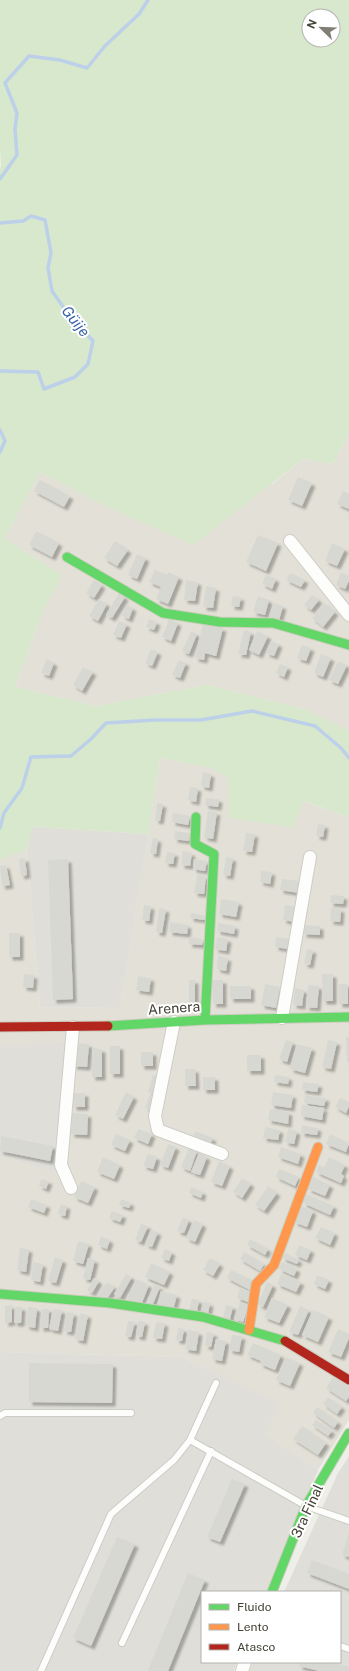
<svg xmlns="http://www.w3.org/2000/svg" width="349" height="1671" viewBox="0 0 349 1671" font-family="'Public Sans',sans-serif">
  <defs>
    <filter id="shadow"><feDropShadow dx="3.5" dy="3.5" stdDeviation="1" flood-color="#0004"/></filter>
  </defs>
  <rect width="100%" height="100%" fill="#efefea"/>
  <path fill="#e3e1d7" d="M349 432V731L304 709 207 685 96 706 15 687 43 611 62 575 4 539 40 472 97 502 272 484 303 459 333 464Z
    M160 758 212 768 228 778 303 801 349 817V1420L318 1470 264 1435 280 1404 180 1357 0 1352V860L27 849 40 1007 120 1008Z"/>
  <path fill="#dfded8" d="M32 827 148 834 120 1008 40 1007 27 849Z
    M70 1042 55 1172 0 1155V1045Z
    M0 1352 180 1357 281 1403 265 1435 318 1470 267 1592H202V1662H237L234 1671H0Z
    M349 1456V1671H249L253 1662H340V1592H284L338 1473Z"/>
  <path fill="#d7e8cc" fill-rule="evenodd" d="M0 0H349V432L333 464 303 459 193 545 97 502 40 472 4 539 62 575 43 611 15 687 96 706 207 685 304 709 349 731V817L304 801 293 827 229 818 228 778 212 768 160 758 148 834 32 827 27 849 0 860V169L1 165 0 149ZM309 16H333V40H309Z"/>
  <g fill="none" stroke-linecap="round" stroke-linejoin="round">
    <path stroke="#bdd0e9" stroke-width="3.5" d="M0 179 17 155 15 129 17 113 5 83 29 56 60 60 87 68 105 46 139 14 148 0
      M0 223 23 221 31 216 45 220 51 253 48 268 52 291 69 315 93 341 88 364 75 377 44 389 38 372 0 371
      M0 430 5 441 0 452
      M0 828 4 813 22 788 31 757 71 756 91 739 106 723 155 720H201L252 711 315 726 341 748 349 758"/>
  </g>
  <path fill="#d8d8d2" filter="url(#shadow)" d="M298 477 312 483 302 506 288 500Z
    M40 480 70 496 64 507 34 491Z
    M343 491 349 494V509L337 504Z
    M36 531 59 543 52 557 29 545Z
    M258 535 278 543 266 571 246 562Z
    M115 541 128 550 117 566 104 558Z
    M332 543 345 549 337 566 325 561Z
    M137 554 146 558 137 579 128 575Z
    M155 570 167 575 168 572 179 577 168 604 156 599 161 587 149 582Z
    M341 572 349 576V581L345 589 336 585Z
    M290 573 305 580 301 587 286 580Z
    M266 575 276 579 272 589 262 584Z
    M94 580 102 585 94 598 86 593Z
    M186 580 198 582 195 601 184 600Z
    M206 586 216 588 213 608 203 607Z
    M119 593 125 597 112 618 106 615Z
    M312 595 319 600 311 610 304 605Z
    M233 596 241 597 239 607 231 606Z
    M258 596 269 600 265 615 253 612Z
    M99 599 107 604 98 621 89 616Z
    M274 603 283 606 279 620 269 617Z
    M324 603 335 612 323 627 312 618Z
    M127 605 133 608 129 619 122 616Z
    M149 619 157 622 154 630 146 627Z
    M169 619 178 623 171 641 162 637Z
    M119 621 127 624 121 638 113 635Z
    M203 623 223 628 216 656 205 653 204 660 195 658Z
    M244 630 251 632 246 655 238 654Z
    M191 631 197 634 189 654 182 651Z
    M257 631 268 636 259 655 249 650Z
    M271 641 279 644 274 656 266 653Z
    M302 645 311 648 306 661 297 658Z
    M151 649 158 652 152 666 145 663Z
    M321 654 331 658 323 677 314 673Z
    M47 659 54 663 49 676 41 673Z
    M179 660 186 663 180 678 172 675Z
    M338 661 347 665 338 684 329 680Z
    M280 664 288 667 284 677 276 673Z
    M83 667 93 672 82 691 73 685Z
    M203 772 211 774 209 788 201 786Z
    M190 787 198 788 196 802 188 800Z
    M206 798 219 799 218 807 205 805Z
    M157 803 163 804 160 821 155 820Z
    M208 811 217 812 213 839 204 837Z
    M173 813 190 816 188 825 172 822Z
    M318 824 325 825 323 837 316 836Z
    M175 831 190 833 189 841 174 839Z
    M246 833 255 834 252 852 243 851Z
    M153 838 158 839 156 854 150 853Z
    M183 851 192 853 190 866 181 865Z
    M167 852 175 853 173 864 165 863Z
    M226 857 233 858 230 876 223 875Z
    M25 858 27 875 21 876 19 859Z
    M68 859 73 999 53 1000 48 860Z
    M194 859 207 861 205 871 193 869Z
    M6 865 10 885 2 886 0 866Z
    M261 871 272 872 270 884 260 882Z
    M197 875 206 876 204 894 194 893Z
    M282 879 300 881 299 893 280 890Z
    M331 895 344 896 343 904 330 903Z
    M221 899 239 902 236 917 219 914Z
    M144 905 151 906 149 921 142 920Z
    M285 905 297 907 295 922 283 920Z
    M159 908 166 909 162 933 156 932Z
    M331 908 341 909 340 922 330 921Z
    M191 913 206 916 205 920 190 918Z
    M170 922 188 925 187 934 169 932Z
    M218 923 235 926 234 934 217 931Z
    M304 925 320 926V935L303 934Z
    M9 933H20V957H9Z
    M189 937 203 939 202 945 189 944Z
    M217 937 228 939 226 951 215 949Z
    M276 937 290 939 288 949 275 947Z
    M307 949 313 950 310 965 304 964Z
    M218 956 228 958 226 971 217 969Z
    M24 974 34 975 33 988 23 987Z
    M322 974H333V1001H323Z
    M138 976 151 978 149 992 136 990Z
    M189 980H195V1009H189Z
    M212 980H223V1004H213Z
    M265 984 280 987 276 1008 261 1005Z
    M339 984H348V1004H339Z
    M308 985 319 986 317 1008 306 1007Z
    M230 986H251V999H230Z
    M295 988 304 990 302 1006 293 1005Z
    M346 1037H349V1062H347Z
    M286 1040 293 1042 287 1062 279 1059Z
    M328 1040 337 1042 331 1069 322 1067Z
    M76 1043 89 1044 87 1067 73 1066Z
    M297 1044 312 1048 305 1073 290 1069Z
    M110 1046H120V1074H110Z
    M92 1048 102 1049V1077H92Z
    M141 1052H153V1066H141Z
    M247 1055H261V1071H247Z
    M185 1069H195L196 1086H185Z
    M153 1075 159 1076 154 1094 148 1092Z
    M275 1075 289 1077 288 1084 274 1082Z
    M203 1077H215V1090H203Z
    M303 1082 319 1084 317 1092 302 1090Z
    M126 1092 134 1097 123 1119 115 1115Z
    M273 1092 293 1095 291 1108 271 1105Z
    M74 1093H85V1107H73Z
    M305 1095 326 1098 324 1106 304 1103Z
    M149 1096 154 1098 150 1109 145 1108Z
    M340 1098 349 1102V1106L346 1113 335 1107Z
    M302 1105 324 1108 322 1120 301 1116Z
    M270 1109 289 1112 288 1124 268 1120Z
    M72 1113 88 1114 87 1135 71 1134Z
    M302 1125 318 1128 317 1135 301 1133Z
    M265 1127 280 1130 278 1140 263 1138Z
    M138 1129 152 1134 148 1144 134 1138Z
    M288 1129 297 1131 294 1144 285 1142Z
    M195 1131 213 1138 210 1145 193 1138Z
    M116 1134 130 1140 125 1151 111 1145Z
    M330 1134 349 1143 346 1152 326 1144Z
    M1 1136 53 1146 50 1161 0 1151Z
    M168 1144 176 1147 168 1168 160 1165Z
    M281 1147 301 1154 298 1164 278 1157Z
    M189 1148 197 1151 190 1171 181 1167Z
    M199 1153 207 1157 200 1175 191 1172Z
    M148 1154 157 1157 153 1169 143 1166Z
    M103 1157 120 1165 114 1179 97 1172Z
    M329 1157 345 1165 341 1174 344 1176 341 1183 316 1172 319 1165 324 1167Z
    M219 1161 230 1166 222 1186 211 1182Z
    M279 1169 299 1177 295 1186 276 1177Z
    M313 1177 330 1185 325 1196 308 1189Z
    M242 1178 251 1184 242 1198 233 1192Z
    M41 1179 49 1181 46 1189 39 1186Z
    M81 1181 95 1187 88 1203 74 1197Z
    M268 1186 277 1193 264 1211 255 1205Z
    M191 1187 203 1192 201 1198 189 1193Z
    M306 1194 334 1206 330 1215 303 1203Z
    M31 1199 47 1205 44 1213 28 1207Z
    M121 1199 131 1203 129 1208 119 1205Z
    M61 1204 67 1206 65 1216 58 1214Z
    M301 1206 313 1211 307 1227 294 1222Z
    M112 1211 123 1215 120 1222 109 1218Z
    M183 1217 189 1220 184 1233 177 1231Z
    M194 1220 203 1224 195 1242 186 1238Z
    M141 1224 148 1226 141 1242 135 1240Z
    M321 1227 335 1233 330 1245 315 1238Z
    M151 1230 158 1232 152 1247 145 1244Z
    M101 1236 110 1240 107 1249 98 1245Z
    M250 1239 268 1249 265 1255 247 1245Z
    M78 1241 89 1244 83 1264 73 1261Z
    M299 1245 311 1250 307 1260 295 1255Z
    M20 1248 29 1249 26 1272 17 1270Z
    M165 1249 172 1252 169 1261 161 1258Z
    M244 1252 264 1264 260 1271 240 1259Z
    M285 1253 299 1260 297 1264 282 1258Z
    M55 1257 63 1260 56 1283 48 1281Z
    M88 1258 95 1260 90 1280 83 1278Z
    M210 1258 220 1264 213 1276 203 1270Z
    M33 1262 43 1264 40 1282 31 1280Z
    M282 1262 297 1269 294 1276 279 1269Z
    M151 1263 170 1272 164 1285 145 1277Z
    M231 1270 254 1281 250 1290 227 1278Z
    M126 1274 132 1277 120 1298 114 1294Z
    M281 1274 301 1282 296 1292 277 1284Z
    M317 1275 329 1280 325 1289 314 1284Z
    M94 1278 99 1281 92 1293 87 1290Z
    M136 1279 149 1285 141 1305 127 1299Z
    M107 1282 115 1287 106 1300 98 1295Z
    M267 1282 273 1285 263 1307 258 1304Z
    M154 1285 160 1287 152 1306 146 1303Z
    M240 1288 252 1292 248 1302 237 1298Z
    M161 1291 177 1295 173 1310 157 1305Z
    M272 1298 288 1305 279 1323 264 1317Z
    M192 1299 199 1300 197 1312 189 1310Z
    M203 1302 210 1303 208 1314 201 1312Z
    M240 1302 249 1305 243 1322 234 1319Z
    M12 1305V1322L5 1323V1306Z
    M226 1305 233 1306 230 1319 223 1318Z
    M300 1306 309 1310 298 1335 289 1332Z
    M15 1307H22L21 1323H14Z
    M28 1307 37 1308 35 1328 26 1326Z
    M42 1309H49L48 1328H40Z
    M53 1309 62 1310 58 1331 49 1329Z
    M313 1310 329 1317 318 1342 302 1335Z
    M67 1312 74 1313 71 1332 64 1331Z
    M80 1313 88 1315 83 1341 75 1339Z
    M128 1321 135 1322 131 1337 125 1336Z
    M138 1321 145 1322 142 1337 136 1336Z
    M156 1322 165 1323 162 1339 153 1338Z
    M178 1328 184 1329 182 1341 176 1340Z
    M338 1329 349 1334V1338L341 1357 328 1352Z
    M188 1330 199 1332 196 1351 185 1349Z
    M207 1332 214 1333 211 1347 205 1346Z
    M232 1335 242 1336 239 1352 229 1350Z
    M216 1339 226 1341 222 1361 212 1359Z
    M253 1343 281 1355 275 1370 260 1364 261 1361 247 1355Z
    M286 1357 300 1363 290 1386 276 1380Z
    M29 1363 113 1364 112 1403 29 1402Z
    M333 1377 349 1387V1397L346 1401 326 1388Z
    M328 1397 342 1407 337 1414 323 1404Z
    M317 1407 338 1422 334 1428 313 1413Z
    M316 1420 332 1431 328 1436 312 1425Z
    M302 1426 326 1443 318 1455 293 1439Z
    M232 1479 245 1484 220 1542 207 1537Z
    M349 1532V1557L342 1555Z
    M117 1537 135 1544 91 1646 73 1638Z
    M312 1560 349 1574V1589L307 1573Z
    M188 1573 205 1580 168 1671H149L148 1670Z
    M300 1662H330L349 1667V1671H319L299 1666Z"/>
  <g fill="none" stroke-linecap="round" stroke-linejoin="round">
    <defs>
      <path id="lane" d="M0 1416 5 1413H131
        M190 1440 306 1506 349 1521
        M122 1643 211 1451
        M340 1646 349 1649
        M41 1671 111 1514 174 1460 190 1440 216 1383"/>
      <path id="street" d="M290 541 349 615
        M282 1018 310 857
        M174 1022 155 1116 158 1130 222 1154
        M71 1188 61 1165 73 1027
        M242 1671 245 1662"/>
      <path id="fast" d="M67 557 163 613 220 622 273 623 349 645
        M196 817 195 844 214 854 205 1020
        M108 1026 205 1020 349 1017
        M0 1294 110 1303 203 1317 285 1341
        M272 1592 306 1506 349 1433"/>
      <path id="slow" d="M249 1330 256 1284 274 1265 318 1147"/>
      <path id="jam" d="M0 1027 108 1026
        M285 1341 349 1380"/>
    </defs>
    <use href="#lane" stroke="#cdccc7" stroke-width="8"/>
    <use href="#street" stroke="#cdccc7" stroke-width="14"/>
    <use href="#fast" stroke="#cecdc1" stroke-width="11"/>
    <use href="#slow" stroke="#cecdc1" stroke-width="11"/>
    <use href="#jam" stroke="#cecdc1" stroke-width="11"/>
    <use href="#lane" stroke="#fdfdfc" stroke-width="6"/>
    <use href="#street" stroke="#fdfdfc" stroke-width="12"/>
    <use href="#fast" stroke="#63d668" stroke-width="9"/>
    <use href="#slow" stroke="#ff974d" stroke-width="9"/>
    <use href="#jam" stroke="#b3261e" stroke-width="9"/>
  </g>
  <g text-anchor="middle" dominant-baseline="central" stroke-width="4" stroke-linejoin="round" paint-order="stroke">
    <g font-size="14" fill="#444136" stroke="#fff">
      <text transform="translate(174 1008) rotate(-4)">Arenera</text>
      <text transform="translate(307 1511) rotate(-65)">3ra Final</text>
    </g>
    <g font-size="15" font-style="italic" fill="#3963a6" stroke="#fff">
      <text transform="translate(76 321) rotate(51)">Güije</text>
    </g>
  </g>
  <rect x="201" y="1591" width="140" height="72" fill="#ffffff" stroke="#b4b3af"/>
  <rect x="209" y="1604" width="20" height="6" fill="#63d668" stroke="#b4b3af"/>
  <text x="237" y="1611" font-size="12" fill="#444136">Fluido</text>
  <rect x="209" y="1624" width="20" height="6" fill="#ff974d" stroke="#b4b3af"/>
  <text x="237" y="1631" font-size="12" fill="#444136">Lento</text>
  <rect x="209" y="1644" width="20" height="6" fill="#b3261e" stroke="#b4b3af"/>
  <text x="237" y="1651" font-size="12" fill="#444136">Atasco</text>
  <g transform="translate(321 28) rotate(293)"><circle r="19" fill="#ffffff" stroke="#b4b3af"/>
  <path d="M0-3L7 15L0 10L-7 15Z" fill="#807e75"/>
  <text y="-6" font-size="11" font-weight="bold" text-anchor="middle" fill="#444136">N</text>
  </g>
</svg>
